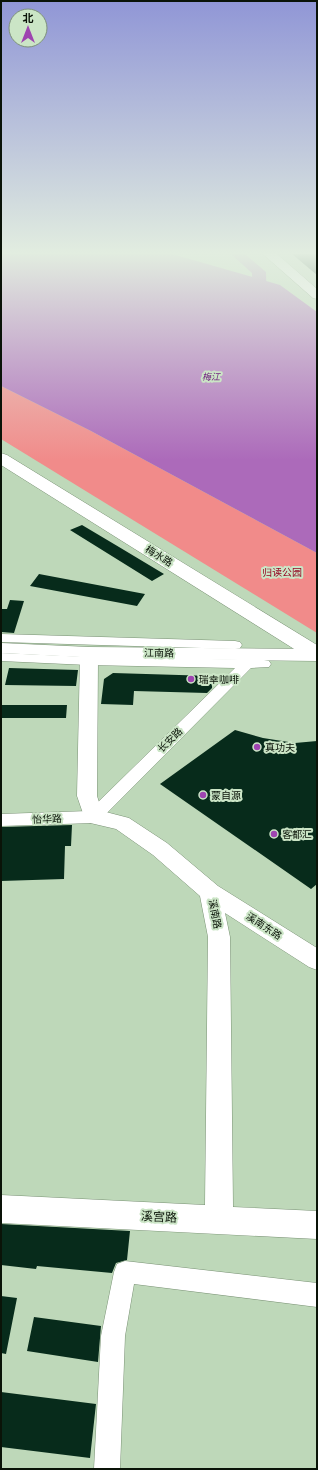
<svg xmlns="http://www.w3.org/2000/svg" width="318" height="1470" viewBox="0 0 318 1470" font-family="Figtree,'Noto Sans SC',sans-serif">
  <rect width="100%" height="100%" fill="#bed8b9"/>
  <path fill="#f18b8a" d="M1 386 91 431 317 553V633L1 439Z"/>
  <path fill="#ac6aba" d="M1 254H172L280 285 317 312V553L91 431 1 386Z"/>
  <g fill="none" stroke-linecap="round" stroke-linejoin="round">
    <path fill="#ac6aba" fill-rule="evenodd" d="M231 254H245L266 272 267 311 265 314 260 315 255 314 253 311 252 273Z"/>
  </g>
  <path fill="#072b1b" d="M292 254H317V275Z
    M82 525 119 547 164 574 152 581 70 530Z
    M39 574 145 594 137 606 30 586Z
    M10 600 24 601 14 633 1 632V609H7Z
    M9 668 78 670 76 686 5 685Z
    M113 673 212 676V688L207 693 134 691 133 705 101 704 104 679Z
    M1 705H67L66 718H1Z
    M235 730 263 738 295 743 317 741V884L311 889 160 784Z
    M72 825 71 846H65L64 879 1 881V827Z
    M1 1224 130 1231 127 1260 116 1263 112 1273 37 1266 36 1269 1 1265Z
    M1 1296 17 1298 6 1354 1 1353Z
    M34 1317 101 1326 98 1362 27 1351Z
    M1 1392 96 1404 90 1458 1 1447Z"/>
  <g fill="none" stroke-linecap="round" stroke-linejoin="round">
    <defs>
      <path id="minor" d="M1 634 235 641 240 642 242 645 240 648 235 649 1 642Z
        M1 653 88 657 264 660 269 661 271 664 269 667 251 668 99 821 93 823 1 826V814L89 811 235 668 88 665 1 661Z
        M125 1261 317 1283V1307L134 1284 125 1336 120 1469H94L101 1336 114 1272 117 1264Z"/>
      <path id="tertiary" d="M1 643 89 647 317 649V661L98 658 97 796 102 811 129 818 167 843 218 886 317 948V970L309 967 225 913 230 937 233 1207 317 1211V1239L1 1223V1195L205 1205 208 937 200 896 153 855 116 829 86 822 77 796 80 657 1 653Z"/>
      <path id="secondary" d="M263 254H277L317 289V299L313 298Z
        M1 453 7 455 317 645V660L310 659 1 465Z"/>
    </defs>
    <use href="#minor" stroke="#7a9275" stroke-width="1"/>
    <use href="#tertiary" stroke="#7a9275" stroke-width="1"/>
    <use href="#secondary" stroke="#7a9275" stroke-width="1"/>
    <use href="#minor" fill="#fff" fill-rule="evenodd"/>
    <use href="#tertiary" fill="#fff" fill-rule="evenodd"/>
    <use href="#secondary" fill="#fff" fill-rule="evenodd"/>
  </g>
  <linearGradient id="sky" x2="0" y2="1"><stop stop-color="#9096d6"/><stop offset="0.55" stop-color="#e2ede0"/><stop offset="1" stop-color="#e2ede0" stop-opacity="0"/></linearGradient>
  <rect width="318" height="460" fill="url(#sky)"/>
  <g fill="#9e44b0" stroke="#cbe5c6" stroke-width="1.5">
    <circle cx="191" cy="679" r="4"/>
    <circle cx="257" cy="747" r="4"/>
    <circle cx="203" cy="795" r="4"/>
    <circle cx="274" cy="834" r="4"/>
  </g>
  <g text-anchor="middle" dominant-baseline="central" stroke-width="4" stroke-linejoin="round" paint-order="stroke">
    <g font-size="9" font-style="italic" fill="#6f1a7e" stroke="#cbe5c6">
      <text x="211" y="376">梅江</text>
    </g>
    <g font-size="10" fill="#0a1308" stroke="#cbe5c6">
      <text transform="translate(159 556) rotate(32)">梅水路</text>
      <text transform="translate(159 653) rotate(1)">江南路</text>
      <text transform="translate(170 740) rotate(-45)">长安路</text>
      <text transform="translate(47 819) rotate(-2)">怡华路</text>
      <text transform="translate(215 914) rotate(79)">溪南路</text>
      <text transform="translate(264 926) rotate(33)">溪南东路</text>
    </g>
    <g font-size="10" fill="#950723" stroke="#cbe5c6">
      <text x="282" y="572">归读公园</text>
    </g>
    <g font-size="10" fill="#0a1308" stroke="#cbe5c6" text-anchor="start">
      <text x="199" y="679">瑞幸咖啡</text>
      <text x="265" y="747">真功夫</text>
      <text x="211" y="795">蒙自源</text>
      <text x="282" y="834">客都汇</text>
    </g>
    <g font-size="12" fill="#0a1308" stroke="#cbe5c6">
      <text transform="translate(159 1217) rotate(3)">溪宫路</text>
    </g>
  </g>
  <rect width="318" height="1470" fill="none" stroke="#0a1308" stroke-width="4"/>
  <g transform="translate(28 28)"><circle r="19" fill="#cbe5c6" stroke="#7e917a"/>
  <path d="M0-3L7 15L0 10L-7 15Z" fill="#9e44b0"/>
  <text y="-6" font-size="11" font-weight="bold" text-anchor="middle" fill="#0a1308">北</text>
  </g>
</svg>
